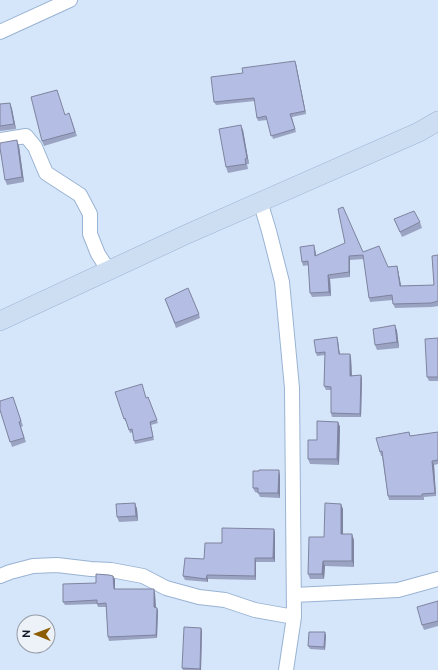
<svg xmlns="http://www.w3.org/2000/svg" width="438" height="670" viewBox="0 0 438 670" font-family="Ubuntu,sans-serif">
  <rect width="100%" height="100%" fill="#d6e6fa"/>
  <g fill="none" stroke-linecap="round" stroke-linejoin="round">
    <defs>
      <path id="street" d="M0 32 70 0
        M0 140 26 136 35 147 46 173 80 195 90 214V234L98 254 109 271
        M260 201 269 231 282 282 292 388 294 617 286 670
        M0 576 10 572 33 566 57 565 91 569 111 570 143 576 166 588 199 597 225 600 255 610 294 617
        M294 595 398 590 438 579"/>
      <path id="secondary" d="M0 321 185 235 419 132 438 121"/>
    </defs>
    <use href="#street" stroke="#99b3d3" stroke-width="16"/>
    <use href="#secondary" stroke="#99b3d3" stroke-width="20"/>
    <use href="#street" stroke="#fff" stroke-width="14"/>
    <use href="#secondary" stroke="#cedef2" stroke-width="19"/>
  </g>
  <path fill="#9ba3c3" d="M296 64 306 114 292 117 296 132 273 139 267 120 258 121 257 118 255 101 216 105 214 102 243 73Z
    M10 103 12 109 16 129 0 131V104Z
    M65 115 71 118 77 136 44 146 42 141Z
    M243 130 249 164H247L248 169 228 173 226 167Z
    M19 146 24 182 7 185 5 180Z
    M394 219 420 222 422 228 402 237Z
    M315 249 316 256 363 252 388 267 397 266 398 270 401 286 434 285 438 255V306L432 307 395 308 393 304V300L370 302 369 298 364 259 350 260V277L330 279 331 296 312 297 310 293 309 265 303 266 302 262Z
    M165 299 199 314 200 318 176 328Z
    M395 325 397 331 399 348 377 350 375 345Z
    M337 337 338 341 340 354H350L351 358 352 376 361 375 362 379 361 417H332L331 413V390H326L324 386 325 355 317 356 316 353Z
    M438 338V381H429L427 377Z
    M115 392 146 398 148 397 158 423 151 425 154 440 135 444 133 432 130 433 126 421H125Z
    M13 397 23 426 21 427 26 442 12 447 0 410Z
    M338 422 340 427 339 465 310 464 308 459 317 440Z
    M409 432 410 436 438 432V464L434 465 436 496 424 497V500H389L388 496 382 456H381L380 452Z
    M280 475V498L260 497 258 493 255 492 253 488Z
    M135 503 137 509 138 521 119 522 117 517Z
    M343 509V534L354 540V567L325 566 324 579H310L308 574 324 537Z
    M274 529 275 533V562H256V580L208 579V582L185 580 183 576 204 559 222 543Z
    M115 579V589L155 593 156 608H157L158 611 157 638 109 641 108 637 106 607H98L97 604 65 605 63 602 96 583Z
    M438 601V626L424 630 422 625Z
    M201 628 202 631 201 670H183L182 668Z
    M326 635 325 650 310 649 308 646Z"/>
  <path fill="#7e849f" d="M295 61 296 64 306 114 305 111Z
    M10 103 12 109 16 129 14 124Z
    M241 125 243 130 249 164 247 158Z
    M17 140 19 146 24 182 22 177Z
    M314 245 315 249 317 260 315 256Z
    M349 256 350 260V277L349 272Z
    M397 266 398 270 402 290 400 286Z
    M328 275 330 279 331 296 329 292Z
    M395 325 397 331 399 348 397 342Z
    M337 337 338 341 340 358 339 354Z
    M350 354 351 358 352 379 350 376Z
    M361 375 362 379 361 417 360 414Z
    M338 422 340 427 339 465 337 459Z
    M432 461 434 465 436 496 435 493Z
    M279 470 280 475V498L278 493Z
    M135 503 137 509 138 521 136 516Z
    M341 504 343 509V539L341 534Z
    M274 529 275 533V562L273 558Z
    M352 534 354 540V567L352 561Z
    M255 558 256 562V580L255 576Z
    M323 561 325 566 324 579 322 574Z
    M207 575 208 579V582L206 579Z
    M113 576 115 579V593L114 589Z
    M154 589 155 593 156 611 154 607Z
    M157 608 158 611 157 638 156 635Z
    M201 628 202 631 201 670H200V669Z
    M325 632 326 635 325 650 324 647Z"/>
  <path fill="#b4bde3" stroke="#7e849f" d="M295 61 305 111 290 114 295 129 271 136 266 116 257 118 254 98 214 102 211 77 243 73 242 68Z
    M57 90 65 115 69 113 75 132 42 141 31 97Z
    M10 103 14 124 0 126V104Z
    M241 125 247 158 245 159 246 164 226 167 219 129Z
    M17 140 22 177 5 180 0 148V143Z
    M343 207 363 252 379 246 388 267 397 266 400 286 434 285 432 256 438 255V301L431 303 393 304 392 295 369 298 363 255 349 256V272L328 275 329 292 310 293 308 261 302 262 300 247 314 245 315 256 345 243 338 209Z
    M414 211 420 222 400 232 394 219Z
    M188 288 199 314 175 323 165 299Z
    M395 325 397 342 375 345 373 329Z
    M337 337 339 354H350V376L361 375 360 414 331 413V387L324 386 325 352 316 353 314 340Z
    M438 338V377H427L425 339Z
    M142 384 146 398 148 397 157 420 150 422 153 437 134 441 132 429 129 430 125 418 124 419 115 392Z
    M13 397 21 421 19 422 24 438 10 442 0 410V401Z
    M317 421 338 422 337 459H308V440H317Z
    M409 432 410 436 438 432V460L432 461 435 493 422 494V496H388L382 451 380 452 376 438Z
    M259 470H279L278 493H258V488H253V471H259Z
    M135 503 136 516 117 517 116 504Z
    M325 503 341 504V534H352V561H323L322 574H308L309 537H324Z
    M222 528 274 529 273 558H255V576L207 575 206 579 183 576 185 558 204 559 205 543H222Z
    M96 574 109 575 113 576 114 589H154V607L157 608 156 635 108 637 106 603 97 604V600L63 602V584L96 583Z
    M438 601V621L422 625 417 607Z
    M184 627 201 628 200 669 182 668Z
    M309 632H325L324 647 308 646Z"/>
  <g transform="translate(36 634) rotate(271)"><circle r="19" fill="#edf2f9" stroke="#959ba4"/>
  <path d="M0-3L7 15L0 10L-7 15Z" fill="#8d5d05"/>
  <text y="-6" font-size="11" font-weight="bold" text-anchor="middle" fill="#101925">N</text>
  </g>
</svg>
